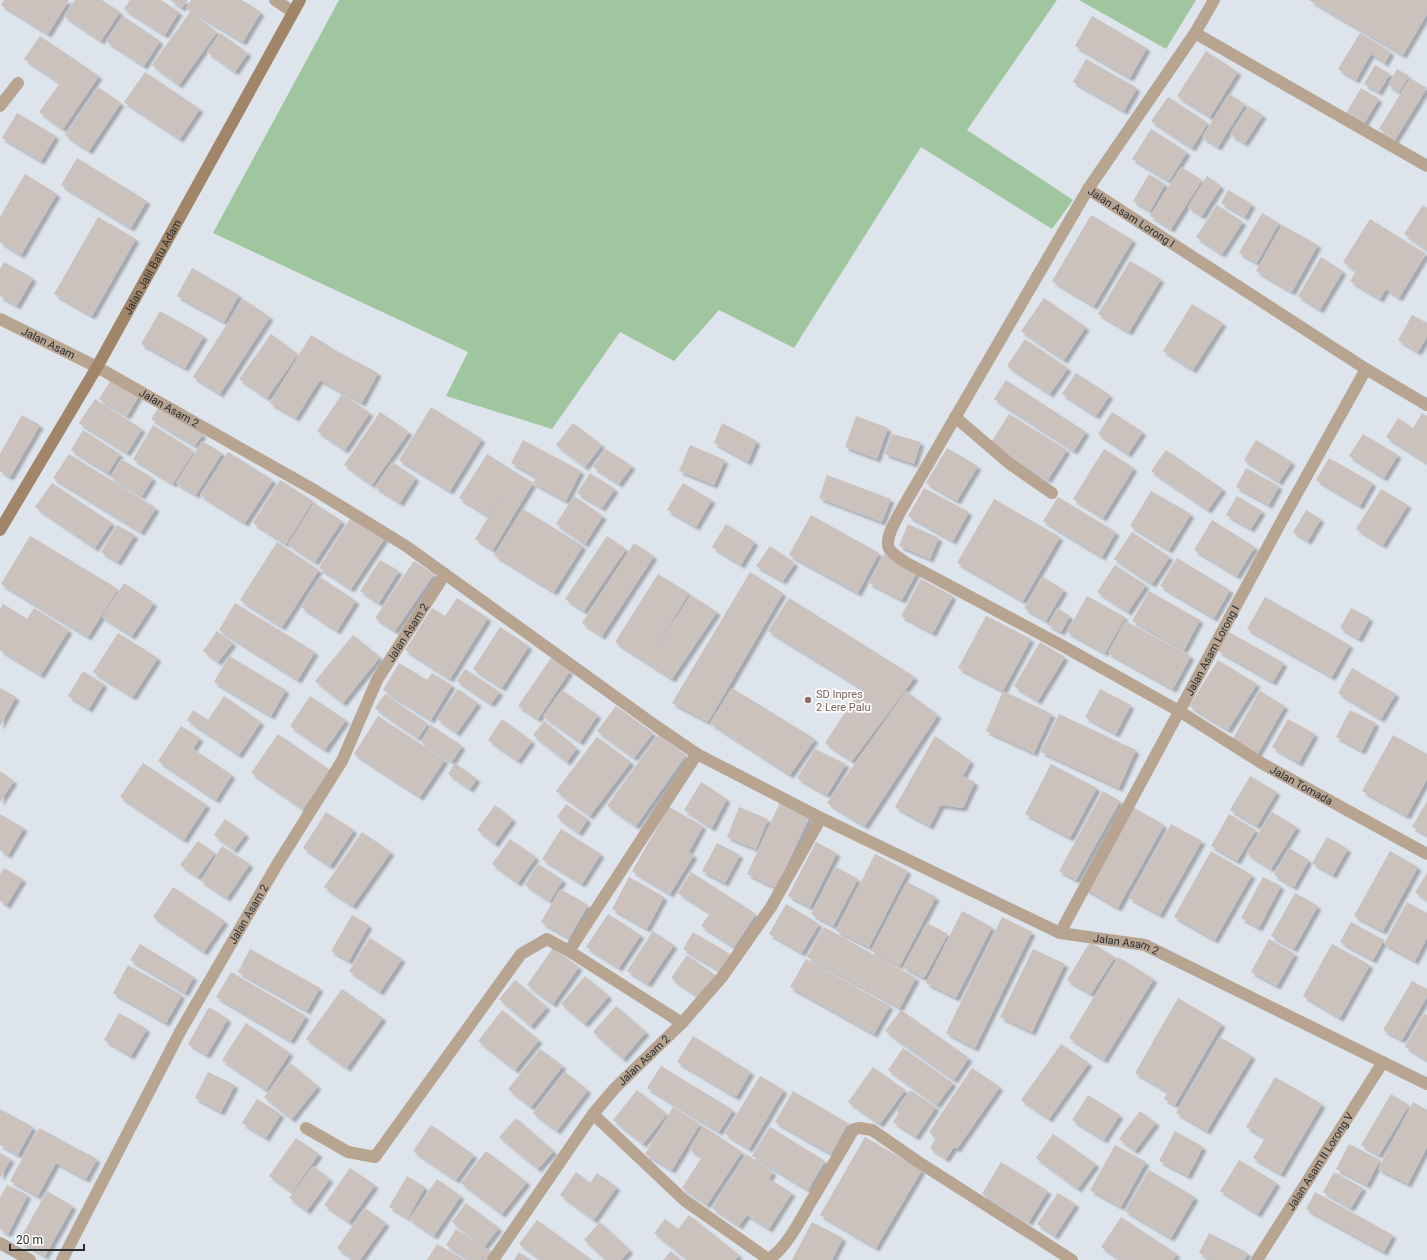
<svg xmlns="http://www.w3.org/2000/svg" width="1427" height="1260" viewBox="0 0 1427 1260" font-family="Roboto,sans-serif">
  <defs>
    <filter id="shadow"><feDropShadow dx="3.5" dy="3.5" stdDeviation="1" flood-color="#0004"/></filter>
  </defs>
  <rect width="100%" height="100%" fill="#dee4ec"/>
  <path fill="#9fc69f" d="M339 0H1057L967 130 1073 200 1052 229 921 147 794 348 719 310 674 361 620 332 552 429 446 396 468 352 213 233Z
    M1079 0H1196L1166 49Z"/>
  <path fill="#cbc1bd" filter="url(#shadow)" d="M4 0H69L48 34 1 5Z
    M75 0H102L120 12 101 41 64 16Z
    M130 0H161L179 12 165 35 124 9Z
    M170 0H188L182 8Z
    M191 0H242L261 12 243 42 186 8Z
    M1309 0H1427V14L1403 55Z
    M190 12 217 32 179 85 152 65Z
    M123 16 160 41 144 66 106 41Z
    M1092 16 1147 48 1130 78 1075 46Z
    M220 33 248 53 235 72 207 52Z
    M1360 33 1391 52 1385 63 1371 54 1356 80 1338 69Z
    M40 36 99 76 63 129 39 112 60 83 24 59Z
    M1206 51 1238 72 1210 117 1177 96Z
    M1086 59 1137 88 1124 111 1073 82Z
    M1375 65 1390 74 1379 92 1364 84Z
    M1397 69 1409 76 1399 92 1388 85Z
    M145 72 200 109 180 139 124 102Z
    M1410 78 1427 88 1395 140 1379 129Z
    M98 87 121 103 89 151 65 135Z
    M1361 88 1379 99 1364 124 1346 113Z
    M1229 94 1245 104 1218 147 1202 137Z
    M1168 97 1208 123 1192 148 1151 121Z
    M1248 106 1263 115 1245 143 1230 134Z
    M17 113 56 136 41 161 2 138Z
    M1151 129 1187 152 1169 181 1132 159Z
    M77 158 147 201 131 228 61 185Z
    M1181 167 1202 180 1171 229 1150 216Z
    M25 174 57 194 21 255 0 242V217Z
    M1149 174 1165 184 1150 211 1133 201Z
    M1207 176 1221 186 1202 216 1188 207Z
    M1228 190 1252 204 1245 217 1221 203Z
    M1217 205 1243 222 1222 254 1196 237Z
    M1423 205 1427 208V250L1404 234Z
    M1262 213 1279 223 1257 263 1239 253Z
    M1091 215 1133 240 1094 306 1052 281Z
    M98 217 136 239 92 316 54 294Z
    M1370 219 1426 254 1399 298 1386 289 1380 299 1350 281 1356 271 1343 262Z
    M1282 225 1318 245 1292 292 1256 271Z
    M1321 257 1343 271 1320 310 1298 296Z
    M1130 261 1161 279 1129 332 1098 314Z
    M4 262 33 278 17 306 0 296V269Z
    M192 268 239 295 224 322 177 296Z
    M1044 298 1086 327 1064 360 1021 331Z
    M243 299 270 317 220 394 193 377Z
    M1192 304 1223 323 1193 370 1163 351Z
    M160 311 204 336 185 368 141 344Z
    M1412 315 1427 323V337L1418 352 1398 340Z
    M271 334 298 354 267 398 239 379Z
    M311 335 337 351 378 373 362 403 320 380 296 418 270 403Z
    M1025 339 1068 368 1050 394 1007 366Z
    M1076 373 1110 395 1096 416 1062 394Z
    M112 378 140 394 127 416 99 399Z
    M1006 380 1086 432 1074 451 994 399Z
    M342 394 370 413 345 450 317 431Z
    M95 399 142 429 127 453 79 423Z
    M159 407 203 434 195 446 151 419Z
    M431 407 482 439 450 491 399 460Z
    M380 412 409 432 372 485 344 465Z
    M1112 412 1143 432 1128 454 1098 434Z
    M1422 413 1427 416V463L1386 437 1398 418 1413 428Z
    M1009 414 1067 450 1048 480 990 444Z
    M22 415 40 425 10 477 0 471V454Z
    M856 416 888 428 877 459 845 447Z
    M573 423 602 445 585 467 556 445Z
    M722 423 757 441 748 462 714 443Z
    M153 425 194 451 173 484 133 459Z
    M83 430 120 454 108 473 71 450Z
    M892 434 921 442 914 464 885 454Z
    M1363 434 1398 455 1384 478 1349 456Z
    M523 440 581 471 566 501 533 483 493 550 475 539 506 488 488 516 459 498 487 454 533 483 542 468 536 477 511 463Z
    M1256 440 1292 462 1279 482 1244 460Z
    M202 441 222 453 196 495 176 483Z
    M690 445 725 460 714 485 679 471Z
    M947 448 978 466 957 501 926 483Z
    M606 449 632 466 619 484 593 467Z
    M1104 449 1134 468 1103 518 1073 499Z
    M1166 450 1223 489 1208 510 1151 471Z
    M228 452 273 480 245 523 200 495Z
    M69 454 156 508 141 532 53 478Z
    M1329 458 1373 483 1360 506 1316 480Z
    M121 459 153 478 142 496 110 477Z
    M392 462 416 478 400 503 375 487Z
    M1246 468 1279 486 1269 505 1236 487Z
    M590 473 615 489 602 508 577 493Z
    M827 475 891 499 882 522 819 498Z
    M280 480 313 501 286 544 253 523Z
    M52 483 112 523 95 548 35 507Z
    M683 483 712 500 696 527 667 510Z
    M924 488 969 512 953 541 908 516Z
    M1381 489 1408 505 1383 545 1356 529Z
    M1151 491 1191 514 1169 550 1130 526Z
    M574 496 603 516 585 544 556 524Z
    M1237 496 1262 511 1251 529 1226 515Z
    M1058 497 1116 532 1102 557 1043 521Z
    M994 499 1060 537 1023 601 957 563Z
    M314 503 342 521 315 562 288 544Z
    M523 509 583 546 554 592 494 555Z
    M1306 510 1321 519 1308 541 1293 532Z
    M811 515 879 553 858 593 789 555Z
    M352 516 385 538 351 589 319 568Z
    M1212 520 1255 547 1237 576 1194 550Z
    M726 524 755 542 741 565 712 547Z
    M908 524 939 538 930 559 899 546Z
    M117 525 135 535 118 562 101 552Z
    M1132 532 1170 557 1152 584 1114 559Z
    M30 536 118 589 88 637 1 584Z
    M607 536 626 549 584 611 565 599Z
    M277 542 319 570 282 627 240 600Z
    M634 543 654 556 602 636 582 623Z
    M770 546 795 563 783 581 756 566Z
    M884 554 917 572 902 600 869 583Z
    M1177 558 1230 590 1214 618 1160 586Z
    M380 560 399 571 379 603 360 591Z
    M414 561 434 574 395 631 375 618Z
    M1115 565 1146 585 1128 612 1097 592Z
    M750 572 783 593 708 722 672 703Z
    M658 574 689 593 653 652 691 595 717 612 672 679 615 642Z
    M320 577 356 601 337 631 301 607Z
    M1043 577 1064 590 1046 621 1024 608Z
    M921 579 953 596 933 633 901 616Z
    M124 583 154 603 132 636 102 617Z
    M1149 591 1200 620 1184 650 1132 621Z
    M1087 596 1125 617 1105 653 1067 632Z
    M1265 597 1350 645 1332 677 1247 629Z
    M457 598 488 618 450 679 405 650 432 608 445 616Z
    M789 598 915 677 852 761 825 743 861 688 768 631Z
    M235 603 315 652 298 680 219 630Z
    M3 604 27 619 34 608 69 630 41 675 0 650V609Z
    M1057 608 1070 616 1061 632 1048 625Z
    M1351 608 1370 618 1359 639 1340 628Z
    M986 616 1031 639 1003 691 958 668Z
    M1125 621 1191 656 1173 689 1108 653Z
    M500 627 529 646 502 688 473 669Z
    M217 631 233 643 218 662 203 651Z
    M1229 632 1284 663 1273 682 1218 651Z
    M118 633 158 658 133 697 93 672Z
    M353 635 380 657 343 703 315 681Z
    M1040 642 1065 657 1038 701 1014 686Z
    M229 656 286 690 271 716 214 682Z
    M551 658 570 671 538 719 518 706Z
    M1218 660 1257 684 1228 730 1189 706Z
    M399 663 427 680 432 673 452 685 431 720 383 690Z
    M1352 668 1396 694 1381 719 1338 693Z
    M465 669 500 692 491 704 457 681Z
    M83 671 104 684 89 709 68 696Z
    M0 688 16 697 0 726Z
    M732 688 815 739 790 775 710 723Z
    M458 689 478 703 457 733 437 719Z
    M1100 689 1131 705 1116 734 1085 717Z
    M562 690 598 715 580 742 543 716Z
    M906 691 938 715 865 826 827 803Z
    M1003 691 1052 714 1034 753 986 731Z
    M1260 691 1285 706 1257 755 1232 740Z
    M385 694 428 724 418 738 375 708Z
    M224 696 261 722 239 755 187 720 193 710 208 720Z
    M310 696 346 720 325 750 290 726Z
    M616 706 653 733 634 758 597 731Z
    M1350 710 1376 723 1362 751 1336 737Z
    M1059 714 1136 750 1119 788 1041 752Z
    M378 716 445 760 420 797 354 754Z
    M502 719 532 741 518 761 488 740Z
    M1288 719 1315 734 1299 763 1272 747Z
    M544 721 577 748 567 762 533 735Z
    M431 725 462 746 452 762 421 742Z
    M181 726 200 738 193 749 232 775 216 800 158 761Z
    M278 734 330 770 303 809 251 773Z
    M658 735 686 755 636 826 607 806Z
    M1393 735 1427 754V779L1407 816 1362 791Z
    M935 736 971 761 963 776 975 782 963 808 941 805 930 826 895 807Z
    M597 737 631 762 590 816 556 791Z
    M815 749 846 764 827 795 797 778Z
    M143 763 207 805 184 840 120 797Z
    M455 763 477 779 470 789 448 774Z
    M1051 764 1097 788 1070 838 1025 814Z
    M0 771 14 781 0 802Z
    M1250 776 1277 792 1257 826 1230 810Z
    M701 782 727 799 712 828 684 810Z
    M1103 791 1120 801 1076 880 1059 871Z
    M781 800 811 814 776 888 747 874Z
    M1427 801V835L1412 827Z
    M566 804 588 819 579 833 557 817Z
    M495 805 513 819 495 844 477 830Z
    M1131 806 1164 825 1118 908 1085 889Z
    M669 807 703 826 689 852 676 845 694 855 670 894 632 871Z
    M739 807 768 819 756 849 727 837Z
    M326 812 354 830 330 866 303 848Z
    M1272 812 1297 827 1271 869 1246 853Z
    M0 814 24 828 8 855 0 850Z
    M1229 814 1256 830 1237 861 1211 846Z
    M225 819 246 834 234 850 214 835Z
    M1171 824 1202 841 1160 915 1129 898Z
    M561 829 601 854 582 884 542 859Z
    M362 832 391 852 353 906 324 887Z
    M1327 837 1348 849 1333 875 1312 863Z
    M510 839 536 857 518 883 492 864Z
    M198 841 215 853 198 877 180 865Z
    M816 842 837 853 810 907 788 896Z
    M717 843 740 855 725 883 702 871Z
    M222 846 250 864 227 898 201 881Z
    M1289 848 1309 860 1294 887 1274 875Z
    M1211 851 1252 875 1215 940 1174 917Z
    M1390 851 1418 867 1383 931 1354 916Z
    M875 854 908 871 869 947 836 931Z
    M538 864 563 880 550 901 525 885Z
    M836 867 858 879 833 926 811 914Z
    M4 868 23 879 7 905 0 901V875Z
    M691 872 756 914 734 947 701 926 710 913 678 893Z
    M1427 873V900L1415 892Z
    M629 877 664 897 647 929 612 909Z
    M1263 877 1281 886 1259 928 1241 918Z
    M907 882 936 897 900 966 871 951Z
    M173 887 225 921 204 952 153 917Z
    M560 889 588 905 569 938 541 922Z
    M1295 893 1318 906 1294 949 1271 936Z
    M1407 902 1427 913V938L1415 961 1384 944Z
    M786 904 819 924 802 953 769 934Z
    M962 911 992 927 956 998 926 983Z
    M608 914 641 935 619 968 586 947Z
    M352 915 369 925 349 961 331 951Z
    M1002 917 1032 932 975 1048 946 1033Z
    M1351 922 1384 940 1373 960 1340 942Z
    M927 923 948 934 924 978 903 967Z
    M824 927 916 978 900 1008 807 957Z
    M653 931 674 945 648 984 627 971Z
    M693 932 730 954 720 971 683 949Z
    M370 938 402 959 380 992 349 971Z
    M1269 939 1295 954 1277 986 1251 972Z
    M1090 942 1115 957 1091 994 1067 980Z
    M140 944 194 977 185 993 130 960Z
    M1332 944 1370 965 1340 1018 1303 996Z
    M553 948 579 967 553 1004 527 985Z
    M250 949 320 988 307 1011 238 972Z
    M1033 949 1065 964 1032 1032 1000 1017Z
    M687 955 715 975 698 997 671 978Z
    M1118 957 1154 979 1104 1060 1069 1038Z
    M806 959 890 1006 874 1034 790 987Z
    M128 965 182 995 166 1023 113 993Z
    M231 972 306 1016 291 1041 216 997Z
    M585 976 609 996 585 1024 561 1004Z
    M515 980 547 1007 531 1026 499 999Z
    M1412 981 1427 989V997L1402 1040 1383 1030Z
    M342 989 383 1018 347 1068 306 1039Z
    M1178 998 1222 1024 1175 1105 1164 1099 1168 1092 1135 1073Z
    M616 1006 646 1032 623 1059 593 1032Z
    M209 1007 228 1019 207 1055 188 1044Z
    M502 1010 539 1040 515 1070 478 1041Z
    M901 1010 969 1058 954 1080 885 1031Z
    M119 1013 147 1029 131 1056 104 1040Z
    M1424 1014 1427 1015V1060L1405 1047Z
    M246 1023 290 1053 266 1090 222 1060Z
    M693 1036 751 1072 736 1097 677 1062Z
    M1220 1037 1252 1056 1207 1131 1176 1113Z
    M1061 1044 1089 1063 1049 1119 1021 1100Z
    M903 1048 953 1083 937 1105 888 1070Z
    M540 1049 563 1066 531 1107 508 1089Z
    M290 1063 318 1086 292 1119 264 1097Z
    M661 1066 733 1110 719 1132 647 1088Z
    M873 1067 905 1090 880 1124 848 1102Z
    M972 1068 1000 1087 957 1149 954 1147 946 1159 930 1148 936 1138 929 1132Z
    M208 1072 235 1085 221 1112 195 1098Z
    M565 1072 588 1090 557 1131 533 1113Z
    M760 1076 784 1090 749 1149 725 1134Z
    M1275 1077 1322 1104 1281 1174 1253 1158 1265 1138 1246 1127Z
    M637 1090 667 1114 643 1144 613 1120Z
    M910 1090 936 1107 916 1137 893 1122 899 1113 896 1111Z
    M793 1091 848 1123 831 1154 775 1122Z
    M1391 1094 1409 1105 1379 1155 1361 1145Z
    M1088 1095 1120 1115 1104 1140 1072 1120Z
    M257 1099 281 1114 266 1138 242 1123Z
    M1413 1102 1427 1110V1147L1408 1184 1378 1169Z
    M673 1107 700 1124 672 1170 645 1154Z
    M0 1109 33 1127 18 1155 0 1145Z
    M1140 1111 1156 1123 1135 1151 1119 1139Z
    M516 1118 554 1151 538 1169 499 1137Z
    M431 1125 474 1155 456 1180 413 1151Z
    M703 1126 742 1152 707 1205 682 1188 702 1157 689 1149Z
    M770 1127 825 1161 808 1190 752 1156Z
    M39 1128 97 1159 86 1179 56 1163 38 1196 10 1181Z
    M1175 1131 1203 1147 1188 1176 1159 1161Z
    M1053 1134 1096 1164 1078 1189 1036 1158Z
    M865 1137 922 1170 876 1248 820 1215Z
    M296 1138 319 1154 292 1192 269 1176Z
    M1349 1144 1380 1160 1367 1185 1336 1169Z
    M1115 1145 1146 1162 1121 1207 1090 1190Z
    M486 1151 527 1182 502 1214 461 1183Z
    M0 1153 11 1159 0 1178Z
    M746 1154 773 1172 769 1179 792 1193 769 1229 747 1215 739 1226 712 1208Z
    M1239 1160 1277 1183 1258 1214 1220 1191Z
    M1001 1162 1048 1191 1029 1222 982 1194Z
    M313 1166 330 1179 307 1211 289 1198Z
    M350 1168 375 1185 349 1222 324 1205Z
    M1149 1170 1195 1197 1171 1238 1125 1211Z
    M576 1172 590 1183 597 1173 617 1187 594 1220 560 1195Z
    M1334 1172 1363 1188 1351 1208 1323 1192Z
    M407 1176 425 1187 408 1218 389 1207Z
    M437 1179 461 1196 434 1236 409 1219Z
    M7 1185 28 1195 8 1234 0 1229V1198Z
    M47 1191 73 1206 45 1256 19 1241Z
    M1315 1192 1393 1235 1384 1252 1306 1209Z
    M1058 1193 1076 1204 1055 1236 1037 1224Z
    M466 1203 499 1228 484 1247 452 1222Z
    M365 1208 386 1223 360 1260H354L337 1248Z
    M689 1215 739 1255 735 1260H688L654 1233 665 1219 678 1229Z
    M1121 1217 1177 1254 1173 1260H1121L1101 1247Z
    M537 1220 592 1260H541L519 1244Z
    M600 1222 630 1250 621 1260H606L584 1240Z
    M812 1222 843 1238 832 1260H792Z
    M456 1229 494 1253 489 1260H470L446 1245Z
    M1209 1233 1248 1253 1244 1260H1211L1199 1253Z
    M437 1244 465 1260H427Z
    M671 1251 681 1260H663Z
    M519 1252 531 1260H514Z"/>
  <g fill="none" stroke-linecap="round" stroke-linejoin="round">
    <g stroke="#b7a491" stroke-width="12">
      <path d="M275 0 293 12"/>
      <path id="s1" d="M1214 0 1195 33 1088 189 1366 369 1427 405"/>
      <path d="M1195 33 1427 166"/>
      <path d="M0 106 18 83"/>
      <path id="s2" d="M1088 189 899 514C895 523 883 540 890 550 894 555 901 559 905 562L1061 645 1179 711 1263 764 1427 854"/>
      <path id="s3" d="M0 319 97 367 316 491 406 546 656 726 697 754 821 818 1060 933 1145 945 1427 1084"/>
      <path d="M955 417 1010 464 1052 493"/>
      <path id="s4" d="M1060 933 1280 524 1366 369"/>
      <path d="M682 1023 569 951 697 754"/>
      <path d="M593 1114 684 1200 768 1259C786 1251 804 1212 815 1195 828 1173 841 1151 854 1129L860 1128 872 1130 917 1161 1072 1260"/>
      <path d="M306 1128 348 1152 375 1157 521 954 547 939 569 951"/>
      <path d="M0 1243 30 1260"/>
      <path id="s5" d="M62 1260 181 1030 278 863 342 761 377 680 445 574"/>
      <path id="s6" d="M493 1260 593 1114 615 1088 682 1023 722 977 771 907 821 818"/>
      <path id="s7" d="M1257 1260 1383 1062"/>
    </g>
    <path stroke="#a18568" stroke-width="12" id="s8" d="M0 530 97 367 300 0"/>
  </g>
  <circle fill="#8d6e63" stroke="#fff" stroke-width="1.5" cx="808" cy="700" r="4"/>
  <g text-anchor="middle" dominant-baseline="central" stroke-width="3.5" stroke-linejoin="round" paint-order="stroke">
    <g font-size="11" fill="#2a2d30" stroke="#fff">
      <text stroke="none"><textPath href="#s1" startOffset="279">Jalan Asam Lorong I</textPath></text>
      <text stroke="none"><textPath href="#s8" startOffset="304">Jalan Jalil Batu Adam</textPath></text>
      <text stroke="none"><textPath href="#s3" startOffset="54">Jalan Asam</textPath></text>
      <text stroke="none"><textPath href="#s3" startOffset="191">Jalan Asam 2</textPath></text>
      <text stroke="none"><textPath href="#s5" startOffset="717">Jalan Asam 2</textPath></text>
      <text stroke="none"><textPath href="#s4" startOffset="321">Jalan Asam Lorong I</textPath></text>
      <text stroke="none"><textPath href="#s2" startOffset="889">Jalan Tomada</textPath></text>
      <text stroke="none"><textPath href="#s5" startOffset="393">Jalan Asam 2</textPath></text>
      <text stroke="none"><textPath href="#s3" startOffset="1295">Jalan Asam 2</textPath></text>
      <text stroke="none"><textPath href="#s6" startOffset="251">Jalan Asam 2</textPath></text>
      <text stroke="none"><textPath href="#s7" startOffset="117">Jalan Asam II Lorong V</textPath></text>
    </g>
    <g font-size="11" fill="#785e54" stroke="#fff" text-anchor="start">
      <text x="816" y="694">SD Inpres<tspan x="816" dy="13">2 Lere Palu</tspan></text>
    </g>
  </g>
  <path d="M10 1244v6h74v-6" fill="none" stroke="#2a2d30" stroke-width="2"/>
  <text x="16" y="1244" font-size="12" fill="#2a2d30" stroke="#ffffff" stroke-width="3" paint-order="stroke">20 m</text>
</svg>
